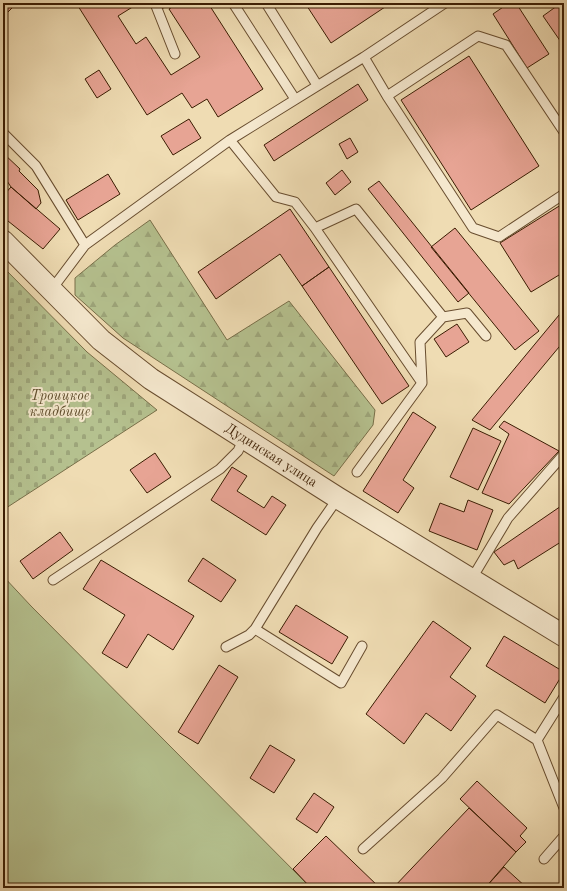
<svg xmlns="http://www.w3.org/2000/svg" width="567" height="891" viewBox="0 0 567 891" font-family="'Old Standard TT',serif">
  <defs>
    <pattern id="forest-firs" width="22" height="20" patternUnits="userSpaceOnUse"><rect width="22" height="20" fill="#b5c18f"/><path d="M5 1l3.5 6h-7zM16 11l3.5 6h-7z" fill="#9da57a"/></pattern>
    <pattern id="cemetery-stones" width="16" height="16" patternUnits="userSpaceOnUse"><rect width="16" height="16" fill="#b5c18f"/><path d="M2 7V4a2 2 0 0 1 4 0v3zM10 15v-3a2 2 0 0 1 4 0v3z" fill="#9da57a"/></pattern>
  </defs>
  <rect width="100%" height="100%" fill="#efdcb3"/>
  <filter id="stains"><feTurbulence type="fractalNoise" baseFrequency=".005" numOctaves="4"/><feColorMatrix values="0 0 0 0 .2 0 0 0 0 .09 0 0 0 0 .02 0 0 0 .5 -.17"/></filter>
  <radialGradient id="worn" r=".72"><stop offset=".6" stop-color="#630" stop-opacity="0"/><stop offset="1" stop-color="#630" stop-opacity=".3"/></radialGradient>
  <path fill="url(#forest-firs)" stroke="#786f49" d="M150 220 227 340 289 301 375 410 373 425 334 476 123 338 75 295V278L115 245Z"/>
  <path fill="url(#cemetery-stones)" stroke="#786f49" d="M3 267 87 352 157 410 3 510Z"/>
  <path fill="#b5c18f" stroke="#786f49" d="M3 576 31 606 311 888H3Z"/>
  <path fill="#e7a494" stroke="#3b1d03" d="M3 3H17L4 16Z
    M82 3H139L118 16 136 44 146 37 171 75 200 57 169 9 179 3H208L263 89 218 117 207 99 192 108 182 93 147 115 78 6Z
    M305 3H391L331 43Z
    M509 3H516L549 54 527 68 493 14Z
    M561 3H564L563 45 543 16Z
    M469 56 539 166 471 210 401 100Z
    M99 70 111 89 97 98 85 79Z
    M358 84 368 100 274 161 264 145Z
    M189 119 201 138 173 155 161 136Z
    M350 138 358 152 347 159 339 144Z
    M3 153 20 169 19 171 38 190 41 203 36 209 11 187 3 175Z
    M342 170 351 182 335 195 326 183Z
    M108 174 120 194 78 220 66 200Z
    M379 181 469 293 458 302 368 189Z
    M11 187 60 229 43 249 3 217V196Z
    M564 203V272L531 292 500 243Z
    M290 209 329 267 302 286 280 254 216 299 198 272Z
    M455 228 539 331 515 350 431 247Z
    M329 267 409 386 382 404 302 286Z
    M564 309V341L490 430 472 420Z
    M457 324 469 342 446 357 434 339Z
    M413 412 436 427 403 480 414 488 398 513 363 491Z
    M504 421 559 451 509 504 482 493 509 434 499 427Z
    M473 428 501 441 478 490 450 477Z
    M155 453 171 477 147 493 130 470Z
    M232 467 247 476 237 491 264 508 272 496 286 505 266 535 211 500Z
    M468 500 493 510 477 550 429 531 440 503 464 512Z
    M564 504V540L518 569 514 560 504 565 494 552Z
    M60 532 73 550 33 579 20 561Z
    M203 558 236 580 221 602 188 581Z
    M101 560 194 616 173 650 148 634 127 668 102 653 125 615 83 589Z
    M296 605 348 637 332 664 279 632Z
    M433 621 471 648 450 677 476 696 451 731 426 713 404 744 366 714Z
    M504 636 564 672 545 703 486 666Z
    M219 665 238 677 198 744 178 732Z
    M270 745 295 760 274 793 250 778Z
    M477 781 527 828 520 836 526 842 516 852 460 799Z
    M314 793 334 807 317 833 296 819Z
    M469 808 516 852 485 888H393Z
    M326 836 380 888H311L293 869Z
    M504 867 527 888H485Z"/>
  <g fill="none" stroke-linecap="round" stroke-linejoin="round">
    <defs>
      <path id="service" d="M162 3 156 6 175 54
        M233 3 295 99
        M266 3 317 85
        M364 57 387 96 473 228 499 237 564 194
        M387 96 478 36 506 45 564 132
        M3 133 36 166 85 245
        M230 140 276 197 295 202 315 228 356 209 443 317 420 342 422 383 315 228
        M52 289 85 245 230 140 364 57 445 3
        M443 317 467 313 486 336
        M357 472 422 383
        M53 580 220 469 238 451 244 438
        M471 580 508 518 564 454
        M255 629 341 683 362 646
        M226 647 249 635 255 629 317 528 338 498
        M537 740 564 808
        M363 849 442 778 497 715 537 740 564 697
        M544 859 564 836"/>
      <g id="tertiary">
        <path id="s1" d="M3 241 101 340 151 379 338 498 564 636"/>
      </g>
    </defs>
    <use href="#service" stroke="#684d2f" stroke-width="11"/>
    <use href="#tertiary" stroke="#684d2f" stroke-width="23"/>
    <use href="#service" stroke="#f5e8ce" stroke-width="9"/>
    <use href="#tertiary" stroke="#f5e8ce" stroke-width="21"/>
  </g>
  <g text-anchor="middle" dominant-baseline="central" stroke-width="4" stroke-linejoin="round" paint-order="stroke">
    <g font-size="14" font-style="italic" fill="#604e2d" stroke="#f5e8ce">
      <text x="60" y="396">Троицкое<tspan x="60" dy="16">кладбище</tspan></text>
    </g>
    <g font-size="14" fill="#3b1d03" stroke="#f5e8ce">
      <text stroke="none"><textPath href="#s1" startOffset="345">Дудинская улица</textPath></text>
    </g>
  </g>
  <rect width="567" height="891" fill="none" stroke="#efdcb3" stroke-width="16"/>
  <rect x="4" y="4" width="559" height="883" fill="none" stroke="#3b1d03" stroke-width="2"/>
  <rect x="8" y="8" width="551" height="875" fill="none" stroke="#3b1d03"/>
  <rect width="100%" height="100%" filter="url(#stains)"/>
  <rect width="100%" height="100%" fill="url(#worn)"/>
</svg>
